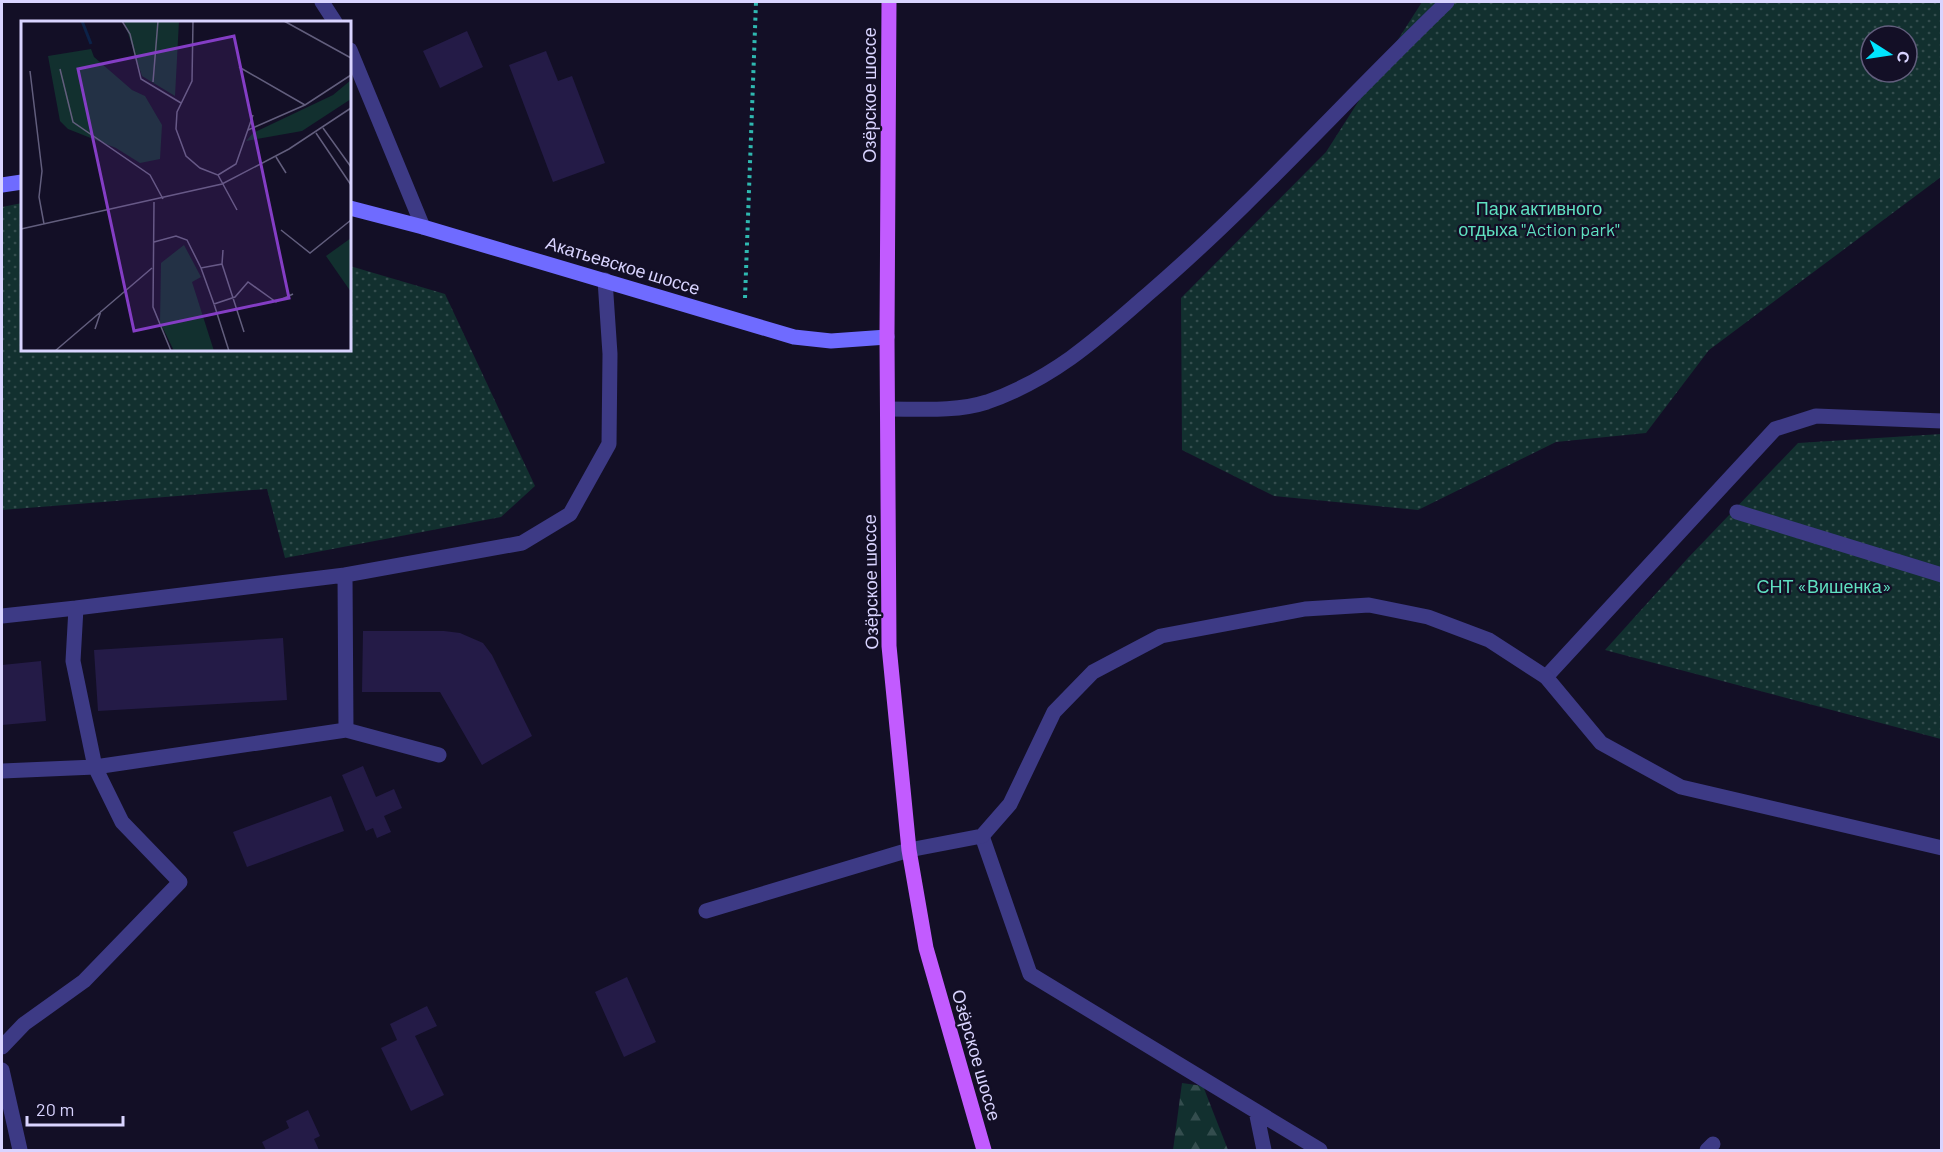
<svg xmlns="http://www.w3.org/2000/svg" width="1943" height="1152" viewBox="0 0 1943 1152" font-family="Barlow,sans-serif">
  <defs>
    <pattern id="forest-firs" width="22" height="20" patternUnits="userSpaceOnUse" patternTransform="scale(1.5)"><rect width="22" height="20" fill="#12302f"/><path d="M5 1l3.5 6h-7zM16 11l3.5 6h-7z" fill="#344d4e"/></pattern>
    <pattern id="park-dots" width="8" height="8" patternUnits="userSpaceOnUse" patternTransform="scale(1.5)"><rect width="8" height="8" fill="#12302f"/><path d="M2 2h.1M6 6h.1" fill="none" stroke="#344d4e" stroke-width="1.8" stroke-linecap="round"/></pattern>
  </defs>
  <rect width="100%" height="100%" fill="#130f26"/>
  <path fill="url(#forest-firs)" d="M1182 1083 1203 1086 1228 1150H1173Z"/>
  <path fill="url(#park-dots)" fill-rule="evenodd" d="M1422 2H1941V177L1709 350 1646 433 1556 442 1418 510 1274 496 1182 450 1181 298 1326 152ZM1871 36H1907V72H1871Z
    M22 203V350H350V266L445 294 535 486 501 517 285 558 267 489 2 510V207Z
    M1941 434V739L1605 650 1687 559 1798 443Z"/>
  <path fill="#241b47" d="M467 31 483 67 440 88 423 51Z
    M546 51 558 81 572 76 605 163 553 182 509 65Z
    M363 631H444L460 633 483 643 492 655 532 736 482 765 440 692H362Z
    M283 638 287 700 98 711 94 650Z
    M41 661 46 721 2 725V665Z
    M363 766 376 797 394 789 402 808 384 816 391 832 377 838 373 828 366 831 342 775Z
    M331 796 344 831 247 867 233 832Z
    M627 977 656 1042 624 1057 595 992Z
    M427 1006 437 1026 415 1036 444 1095 411 1111 381 1048 397 1040 390 1024Z
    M308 1110 320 1136 314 1139 319 1150H266L262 1142 289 1128 286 1121Z"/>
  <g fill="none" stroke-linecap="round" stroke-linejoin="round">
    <path stroke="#2fb8b0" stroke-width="4" stroke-dasharray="3 4.5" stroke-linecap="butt" d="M745 298 756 2"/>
    <path stroke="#3d3a85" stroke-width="15" d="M322 2 335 22
      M350 50 423 227
      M888 409C920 409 956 412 987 402 1053 379 1097 339 1148 294 1254 203 1347 98 1447 2
      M2 616 76 608
      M1546 677 1775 429 1816 416 1942 421
      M439 755 346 730 345 575 522 543 570 514 609 444 610 354 605 280
      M2 771 95 767 346 730
      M982 836 1030 974 1320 1150
      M706 911 909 850
      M2 1047 24 1024 84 981 180 882 122 822 95 767 73 661 76 608 345 575
      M2 1070 20 1150
      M1256 1111 1264 1150
      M1707 1150 1713 1144"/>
    <path stroke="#3d3a85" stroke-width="15" d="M1737 512 1942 575
      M909 850 982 836 1010 804 1054 712 1093 672 1161 636 1305 609 1369 605 1428 617 1489 640 1546 677 1601 743 1681 787 1942 848"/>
    <path stroke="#6f6bff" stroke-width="15" d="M2 185 22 182
      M350 208 423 227 794 337 831 341 887 337"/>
    <path stroke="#c25bff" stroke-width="15" d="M889 2 887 337 889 646 909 850 926 948 984 1150"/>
  </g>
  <g text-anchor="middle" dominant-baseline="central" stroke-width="4.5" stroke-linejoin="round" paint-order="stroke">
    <g font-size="18" fill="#d9d4ff" stroke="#130f26">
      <text transform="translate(869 95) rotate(-90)">Озёрское шоссе</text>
      <text transform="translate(623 265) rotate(17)">Акатьевское шоссе</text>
      <text transform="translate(870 582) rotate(-91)">Озёрское шоссе</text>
      <text transform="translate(977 1055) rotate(74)">Озёрское шоссе</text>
    </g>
    <g font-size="18" fill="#5fe0c0" stroke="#130f26">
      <text x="1539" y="208">Парк активного<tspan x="1539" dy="21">отдыха "Action park"</tspan></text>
      <text x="1824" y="586">СНТ «Вишенка»</text>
    </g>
  </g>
  <g transform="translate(21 21)">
    <rect width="330" height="330" fill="#130f26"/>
    <path d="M330 59V78L281 110 225 120 232 112 312 74ZM330 217V271L305 235Z" fill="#12302f"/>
    <path d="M103 0H158L154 75 121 55ZM70 28 73 36 111 69 124 75 141 104 139 138 119 142 95 127 47 108 39 100 27 35ZM163 224 180 256 171 261 193 330H153L139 301 140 242Z" fill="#12302f"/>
    <path fill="none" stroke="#0c2248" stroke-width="3" d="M61 0 70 23"/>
    <path fill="none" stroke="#625e7d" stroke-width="1.5" d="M101 0 109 13 120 58 160 82M172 0 171 60 156 91 155 108 165 135 179 147 197 154 216 189M263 0 330 37M218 46 284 84 330 54M39 48 52 101 129 154 142 178M9 50 21 150 18 176 23 203M132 61 137 0M302 107 330 146M227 109 284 84M295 112 330 164M255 136 265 152M197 154 215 143 232 94M133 181 132 286 150 330M0 208 201 163 268 128 330 87M260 209 289 232 330 199M133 221 155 215 166 219 180 247 201 243 202 229M201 243 223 311M180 247 193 283 214 276 227 261 255 281 272 273M193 283 208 330M74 308 80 290M34 330 131 247"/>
    <path fill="#843dc5" fill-opacity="0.15" stroke="#843dc5" stroke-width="3" d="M213 15 268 277 113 310 57 48Z"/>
    <rect width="330" height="330" fill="none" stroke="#d9d4ff" stroke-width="3"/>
  </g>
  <rect width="1943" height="1152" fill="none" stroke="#d9d4ff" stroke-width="6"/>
  <g transform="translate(1889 54) rotate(102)"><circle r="28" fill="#130f26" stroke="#625e7d" stroke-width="1.5"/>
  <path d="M0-4.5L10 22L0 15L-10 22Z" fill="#00e5ff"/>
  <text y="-9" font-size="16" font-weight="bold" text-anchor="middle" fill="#d9d4ff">С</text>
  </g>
  <path d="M27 1116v9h96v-9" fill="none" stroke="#d9d4ff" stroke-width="3"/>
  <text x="36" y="1116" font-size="18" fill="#d9d4ff" stroke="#130f26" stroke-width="4.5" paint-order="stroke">20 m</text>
</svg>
